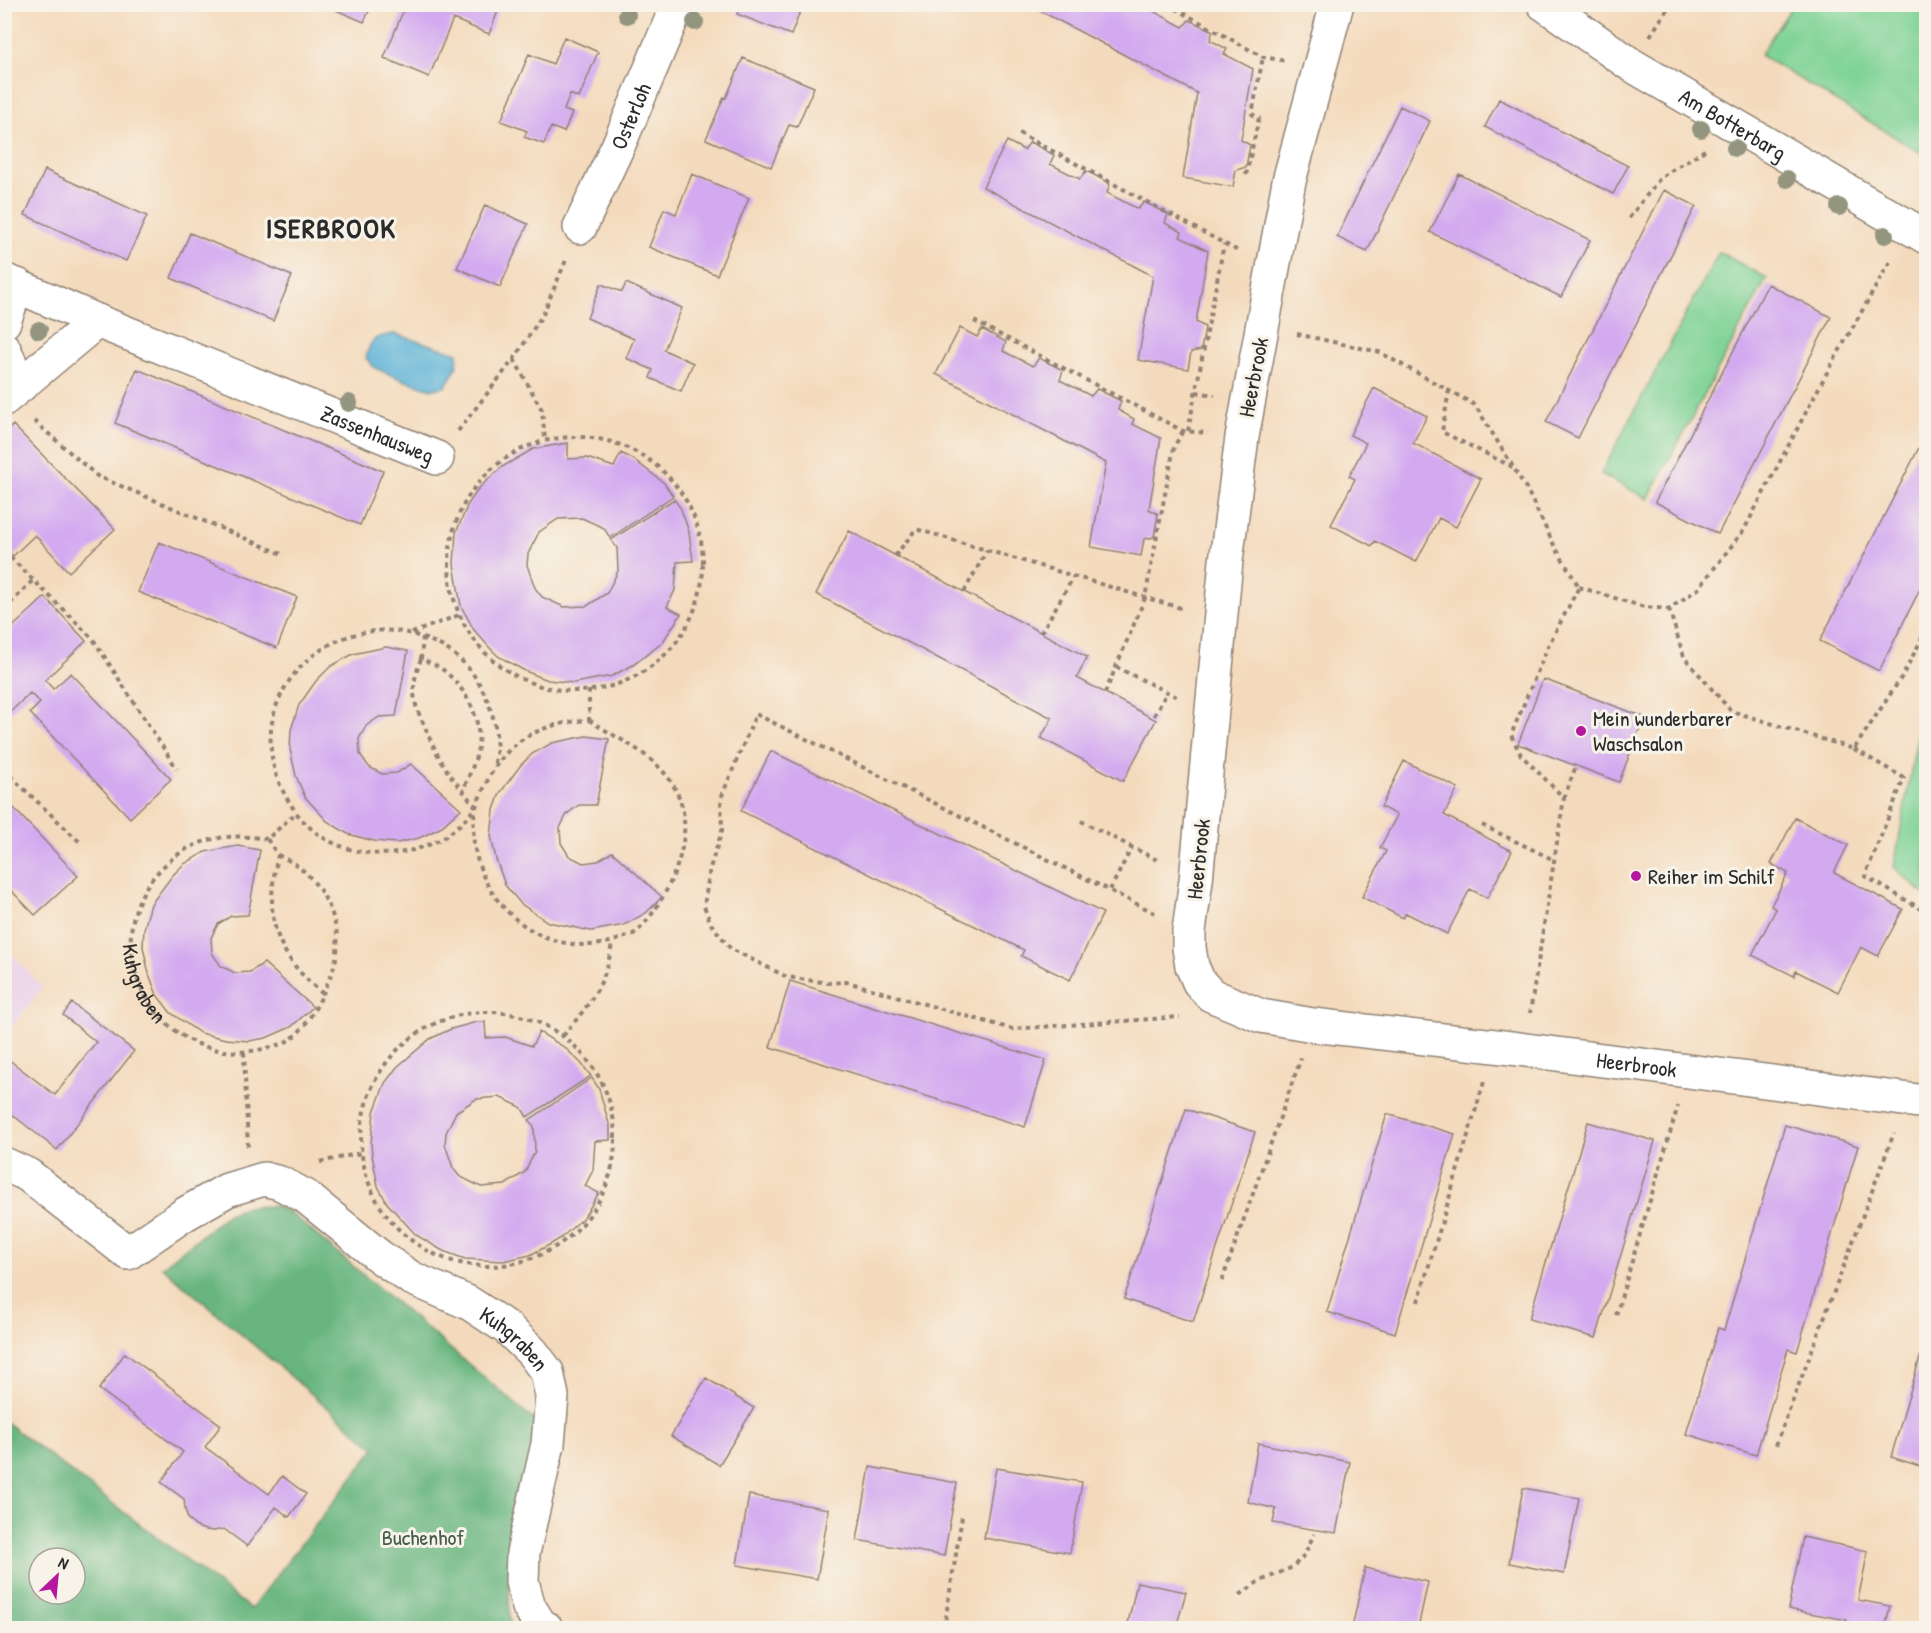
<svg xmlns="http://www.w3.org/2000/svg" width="1931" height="1633" viewBox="0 0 1931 1633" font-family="'Patrick Hand',sans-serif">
  <rect width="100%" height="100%" fill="#f7f3e8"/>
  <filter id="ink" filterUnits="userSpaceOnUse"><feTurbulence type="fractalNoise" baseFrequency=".0167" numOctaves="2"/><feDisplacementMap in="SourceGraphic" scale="12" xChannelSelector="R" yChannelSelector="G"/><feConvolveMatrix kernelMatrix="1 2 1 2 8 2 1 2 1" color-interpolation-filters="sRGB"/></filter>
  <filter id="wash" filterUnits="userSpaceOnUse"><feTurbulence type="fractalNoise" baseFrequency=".008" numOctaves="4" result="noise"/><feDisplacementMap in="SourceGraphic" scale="24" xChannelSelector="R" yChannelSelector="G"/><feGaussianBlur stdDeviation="1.35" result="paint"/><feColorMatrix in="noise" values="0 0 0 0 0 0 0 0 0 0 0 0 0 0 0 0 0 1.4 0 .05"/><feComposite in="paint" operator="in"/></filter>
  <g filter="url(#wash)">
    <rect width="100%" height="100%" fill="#f4dabc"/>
    <path fill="#ead1ec" d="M5 947 42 987 5 1036Z"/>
    <path fill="#7fd396" stroke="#557f60" stroke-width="1.5" d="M1793 5H1926V156L1760 55Z
      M1719 252 1767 278 1648 499 1601 474Z
      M1926 687V896L1894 867Z"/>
    <path fill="#67b57f" stroke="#497055" stroke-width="1.5" fill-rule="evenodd" d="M275 1206 288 1211 539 1424 509 1589 510 1628H5L4 1421 251 1609 375 1448 162 1267 228 1214 245 1207ZM39 1558H75V1594H39Z"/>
    <path fill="#5ab2d7" stroke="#426e81" stroke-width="1.5" d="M395 334 458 353 457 367 445 387 432 389 406 381 375 368 366 358C370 339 375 336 395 334Z"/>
    <g id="blocks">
      <path fill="#d3a9f0" d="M322 4H372L364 22Z
        M406 4H497L500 6 489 34 453 19 429 77 384 58Z
        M741 4H803L791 35 737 14Z
        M1027 4H1153L1151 10 1183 27 1189 20 1213 31 1210 40 1227 49 1224 54 1253 69 1241 140 1250 145 1246 167 1236 170 1233 187 1183 178 1197 93Z
        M564 37 598 52 579 98 570 94 564 110 572 113 564 132 551 127 544 144 524 137 527 131 501 121 529 54 553 64Z
        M743 58 814 87 797 127 789 125 771 167 706 139 724 97 726 98Z
        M1499 99 1628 166 1613 194 1485 127Z
        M1400 106 1430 121 1367 252 1337 237Z
        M1007 141 1024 150 1030 142 1054 155 1050 164 1080 179 1086 171 1098 177 1110 184 1107 193 1138 209 1144 202 1168 214 1165 223 1182 232 1180 237 1208 251 1196 322 1205 327 1203 339 1201 350 1191 352 1188 369 1138 360 1153 276 983 187Z
        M45 170 147 216 126 261 25 215Z
        M692 174 749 198 717 275 649 247 664 209 676 214Z
        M1459 174 1590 240 1561 297 1430 232Z
        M1664 190 1696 206 1578 438 1546 422Z
        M485 205 528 224 500 287 457 268Z
        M190 233 292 276 273 321 171 278Z
        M626 283 682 308 664 350 693 363 681 391 650 378 653 370 626 358 634 339 587 318 601 284 622 292Z
        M1768 284 1831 317 1718 534 1655 502Z
        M960 328 977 337 982 329 1006 342 1003 351 1033 366 1039 358 1063 370 1060 380 1091 396 1097 389 1121 401 1118 410 1134 419 1132 424 1161 438 1149 509 1158 514 1154 537 1144 539 1141 556 1091 547 1106 463 936 374Z
        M137 369 383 471 360 525 115 423Z
        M1374 388 1427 416 1413 443 1481 479 1456 527 1439 518 1416 562 1375 541 1372 546 1331 525 1355 479 1349 476 1366 443 1350 435Z
        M13 425 115 529 69 572 35 535 13 556 4 548V434Z
        M1926 434V577L1879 671 1820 641Z
        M568 443V459L587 458 614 467 621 453 633 459 664 483 673 496 610 538 604 528 582 518 558 519 539 532 528 554 527 565 535 588 542 597 564 607 587 606 607 593 618 571 617 548 611 540 674 499 681 509 689 532 693 561 677 562 675 590 667 607 681 614 662 643 633 665 612 676 574 683 548 680 525 671 498 656 490 648 474 630 461 606 454 564 456 533 468 504 479 488 502 467 533 449Z
        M849 531 1087 657 1077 678 1156 720 1123 781 1041 738 1052 718 816 594Z
        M159 542 297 597 277 648 138 592Z
        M45 597 86 641 45 680 53 689 71 673 171 779 130 818 30 713 40 703 30 693 4 718V635Z
        M386 647 408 651 396 716 379 717 366 726 359 739 360 754 369 767 382 774 397 773 411 764 461 809 440 828 419 838 397 843 374 841 348 834 327 821 305 797 296 776 290 749 291 730 299 705 316 681 331 666 353 654Z
        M1543 679 1644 717 1619 782 1518 744Z
        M586 736 609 739 596 805H579L567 814 560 828 561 843 569 856 583 863 598 861 612 852 662 897 646 913 624 925 591 931 548 922 521 904 505 885 496 859 491 836 494 810 500 793 520 766 532 754 552 743Z
        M771 751 1103 913 1070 980 1021 956 1024 950 741 811Z
        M1404 761 1458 788 1444 815 1512 851 1487 898 1470 889 1447 934 1406 913 1403 918 1362 897 1386 851 1380 848 1397 815 1381 807Z
        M4 798 78 876 35 915 4 883Z
        M1795 818 1848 845 1834 873 1903 909 1878 956 1861 947 1838 992 1796 971 1794 976 1752 955 1776 909 1771 906 1788 873 1771 864Z
        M238 846 260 850 248 915 231 916 218 924 211 938 212 953 221 966 235 973 250 972 264 963 313 1007 291 1027 266 1038 249 1041 226 1039 200 1033 171 1013 157 995 149 974 143 947 144 929 151 904 172 876 184 864 205 852Z
        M790 981 1046 1060 1025 1127 770 1047Z
        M72 1003 134 1051 57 1150 4 1108V1056L55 1095 96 1042 63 1015Z
        M477 1022H485L486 1038 505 1037 532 1046 539 1032 564 1047 581 1063 591 1076 527 1117 521 1107 499 1097 476 1099 456 1112 446 1133 445 1144 453 1168 459 1176 481 1187 505 1185 525 1172 535 1151 534 1127 529 1120 592 1078 599 1089 610 1127V1140L595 1141 593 1170 585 1186 599 1193 584 1217 561 1238 551 1244 530 1255 503 1261 465 1259 443 1251 416 1235 387 1203 378 1186 372 1155 371 1143 374 1112 385 1083 397 1067 430 1039 451 1029Z
        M1186 1109 1255 1132 1193 1322 1124 1299Z
        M1387 1114 1455 1134 1395 1333 1327 1312Z
        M1588 1122 1655 1141 1596 1338 1529 1319Z
        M1785 1125 1858 1146 1797 1352 1788 1349 1756 1455 1686 1434 1718 1328 1724 1330Z
        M1922 1351 1926 1352V1468L1891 1457Z
        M125 1353 221 1425 205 1447 269 1494 282 1476 306 1494 289 1517 276 1507 247 1546 224 1529 214 1531 205 1530 195 1526 188 1519 185 1509 184 1499 161 1482 183 1452 99 1389Z
        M706 1378 754 1408 719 1465 671 1436Z
        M1258 1443 1350 1462 1336 1533 1273 1523 1276 1509 1248 1502Z
        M870 1467 957 1483 944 1556 857 1540Z
        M996 1468 1082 1482 1070 1553 984 1538Z
        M1523 1488 1579 1498 1564 1574 1509 1563Z
        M749 1495 829 1509 817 1579 737 1565Z
        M1803 1537 1868 1551 1858 1600 1890 1606 1885 1628H1845L1847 1620 1788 1609Z
        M1365 1568 1428 1582 1418 1628H1352Z
        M1137 1582 1186 1592 1176 1628H1127Z"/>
    </g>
  </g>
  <g filter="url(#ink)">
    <use href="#blocks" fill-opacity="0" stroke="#908274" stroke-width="1.5"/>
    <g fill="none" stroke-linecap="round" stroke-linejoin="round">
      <defs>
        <g id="minor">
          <path id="s2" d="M1337 4 1289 181 1242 437 1226 561 1196 880 1189 931V948L1192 966 1199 982 1211 995 1261 1016 1313 1025 1495 1046 1926 1102"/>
          <path id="s3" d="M1544 4 1630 64 1926 237"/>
          <path id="s4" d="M580 227 619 144 678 4"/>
          <path id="s5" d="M4 280 97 321 437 458"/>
          <path d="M4 322 17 285"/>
          <path d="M4 349 20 386"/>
          <path d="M4 399 97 321"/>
          <path id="s6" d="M4 1164 28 1175 128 1253 185 1214 227 1190 264 1179 280 1183 305 1196 380 1257 411 1278 469 1303 507 1328 532 1352 547 1372 552 1396 548 1444 523 1553 522 1582 529 1607 541 1626 546 1628"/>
        </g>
      </defs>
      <use href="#minor" stroke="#908274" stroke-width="36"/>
      <g stroke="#908274" stroke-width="4" stroke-dasharray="4.5 4.5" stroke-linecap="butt">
        <path d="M1167 4 1263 57 1286 61"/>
        <path d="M1650 36 1671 4"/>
        <path d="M1019 133 1240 252"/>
        <path d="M1246 175 1259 118 1252 114 1263 57"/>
        <path d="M1629 218 1661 177 1705 150"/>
        <path d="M974 321 1183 431 1208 433"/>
        <path d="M1297 334 1379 352 1475 405 1526 488 1554 545 1579 587 1548 646 1511 735 1521 755 1564 798 1530 1013"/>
        <path d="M514 359 542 410 545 440"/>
        <path d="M1449 390 1442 432 1513 467"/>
        <path d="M1196 392 1215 395"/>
        <path d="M34 421 97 476 282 554"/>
        <path d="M458 431 514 359 543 314 567 258"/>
        <path d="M1188 431 1224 244"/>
        <circle cx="576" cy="564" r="127"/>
        <path d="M4 551 93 639 177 769"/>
        <path d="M895 556 916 529 1184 609"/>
        <path d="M1579 587 1644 607 1669 609 1698 589 1744 530 1824 378 1892 258"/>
        <path d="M964 592 987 550"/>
        <path d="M1669 609 1684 657 1731 711 1854 749 1901 678 1926 631"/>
        <path d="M4 610 33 580"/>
        <path d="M412 633 459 615"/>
        <path d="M1041 633 1074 576"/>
        <path d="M423 637 421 659C428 662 436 665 442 669 465 687 482 717 478 747 476 762 468 777 463 791L476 807C465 820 454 832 439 840 394 864 331 857 298 815 283 795 273 774 271 749 264 670 348 610 421 637 444 645 464 659 477 680 493 706 501 737 494 767"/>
        <path d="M421 659C416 672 412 686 415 700 416 709 421 718 425 727 435 751 445 771 463 791"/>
        <path d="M1116 667 1177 697"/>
        <path d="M589 690V720"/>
        <path d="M1105 693 1145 598 1174 447 1183 431"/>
        <path d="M1154 716 1167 692"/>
        <path d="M589 720C608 733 632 744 650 759 693 794 691 839 669 885 663 898 644 930 631 935 617 940 603 945 588 945 529 946 481 899 474 843 473 832 473 818 476 807 478 800 482 793 485 786 505 740 541 723 589 720Z"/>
        <path d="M1854 749 1904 778 1865 876 1926 912"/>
        <path d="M4 770 82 844"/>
        <path d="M1564 798 1576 766"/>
        <path d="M1081 821 1161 862"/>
        <path d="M1482 825 1554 860"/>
        <path id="s1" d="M267 839C228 833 196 837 166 864 86 936 153 1069 258 1050 268 1048 283 1045 292 1038 305 1029 316 1007 323 994 273 952 264 917 278 855L267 839 297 812"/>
        <path d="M278 855C284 858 292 862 298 866 324 887 343 925 336 958 334 970 327 982 323 994"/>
        <path d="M1110 890 1132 847"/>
        <path d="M1155 913 756 714 721 798 722 831 710 868 704 906 711 924 731 949 787 977 828 983 847 982 1012 1029 1180 1017"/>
        <circle cx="488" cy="1139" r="127"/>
        <path d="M563 1036C589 1004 607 984 612 942"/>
        <path d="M244 1052 248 1148"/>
        <path d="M320 1162 361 1153"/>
        <path d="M1222 1281 1301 1058"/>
        <path d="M1418 1302 1484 1082"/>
        <path d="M1616 1315 1678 1106"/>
        <path d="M1776 1445 1894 1133"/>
        <path d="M1240 1595 1258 1582 1293 1567 1305 1554 1314 1534"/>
        <path d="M944 1628 962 1517"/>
      </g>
      <use href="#minor" stroke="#fff" stroke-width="33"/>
    </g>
    <g fill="#93957e">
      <circle cx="627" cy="15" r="9"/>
      <circle cx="695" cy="22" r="9"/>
      <circle cx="1701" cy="129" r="9"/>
      <circle cx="1735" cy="148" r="9"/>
      <circle cx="1787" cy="179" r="9"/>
      <circle cx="1839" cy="207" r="9"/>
      <circle cx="1885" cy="235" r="9"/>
      <circle cx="39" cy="330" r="9"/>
      <circle cx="349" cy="403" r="9"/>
    </g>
  </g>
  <g fill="#b5179e" stroke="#f7f3e8" stroke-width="2">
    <circle cx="1581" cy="731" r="6"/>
    <circle cx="1636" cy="876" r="6"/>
  </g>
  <g text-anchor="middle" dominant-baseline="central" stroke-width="6" stroke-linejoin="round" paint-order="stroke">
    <g font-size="22" fill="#2b2b2b" stroke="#f7f3e8">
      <text stroke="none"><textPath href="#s4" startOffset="122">Osterloh</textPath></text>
      <text stroke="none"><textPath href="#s3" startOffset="224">Am Botterbarg</textPath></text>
      <text transform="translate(1253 377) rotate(-79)">Heerbrook</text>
      <text stroke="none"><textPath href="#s5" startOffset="404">Zassenhausweg</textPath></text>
      <text transform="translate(1198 859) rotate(-84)">Heerbrook</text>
      <text stroke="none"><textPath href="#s1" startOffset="240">Kuhgraben</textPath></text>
      <text stroke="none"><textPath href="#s2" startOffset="1444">Heerbrook</textPath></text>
      <text stroke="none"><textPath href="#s6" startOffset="609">Kuhgraben</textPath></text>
    </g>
    <g font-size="22" fill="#2b2b2b" stroke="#f7f3e8" text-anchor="start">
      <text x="1593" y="718">Mein wunderbarer<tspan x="1593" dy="25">Waschsalon</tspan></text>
      <text x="1648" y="876">Reiher im Schilf</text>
    </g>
    <g font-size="22" fill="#445d4b" stroke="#f7f3e8">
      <text x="423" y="1537">Buchenhof</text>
    </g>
    <g font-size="28" font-weight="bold" letter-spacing="1.5" fill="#2b2b2b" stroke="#f7f3e8">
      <text x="331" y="228">ISERBROOK</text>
    </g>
  </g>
  <rect width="1931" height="1633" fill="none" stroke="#f7f3e8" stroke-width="24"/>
  <g transform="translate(57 1576) rotate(26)"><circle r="28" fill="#f7f3e8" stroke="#a5a39c" stroke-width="1.5"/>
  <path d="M0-4.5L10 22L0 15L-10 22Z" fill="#b5179e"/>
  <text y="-9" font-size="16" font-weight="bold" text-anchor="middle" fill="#2b2b2b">N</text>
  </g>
</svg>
